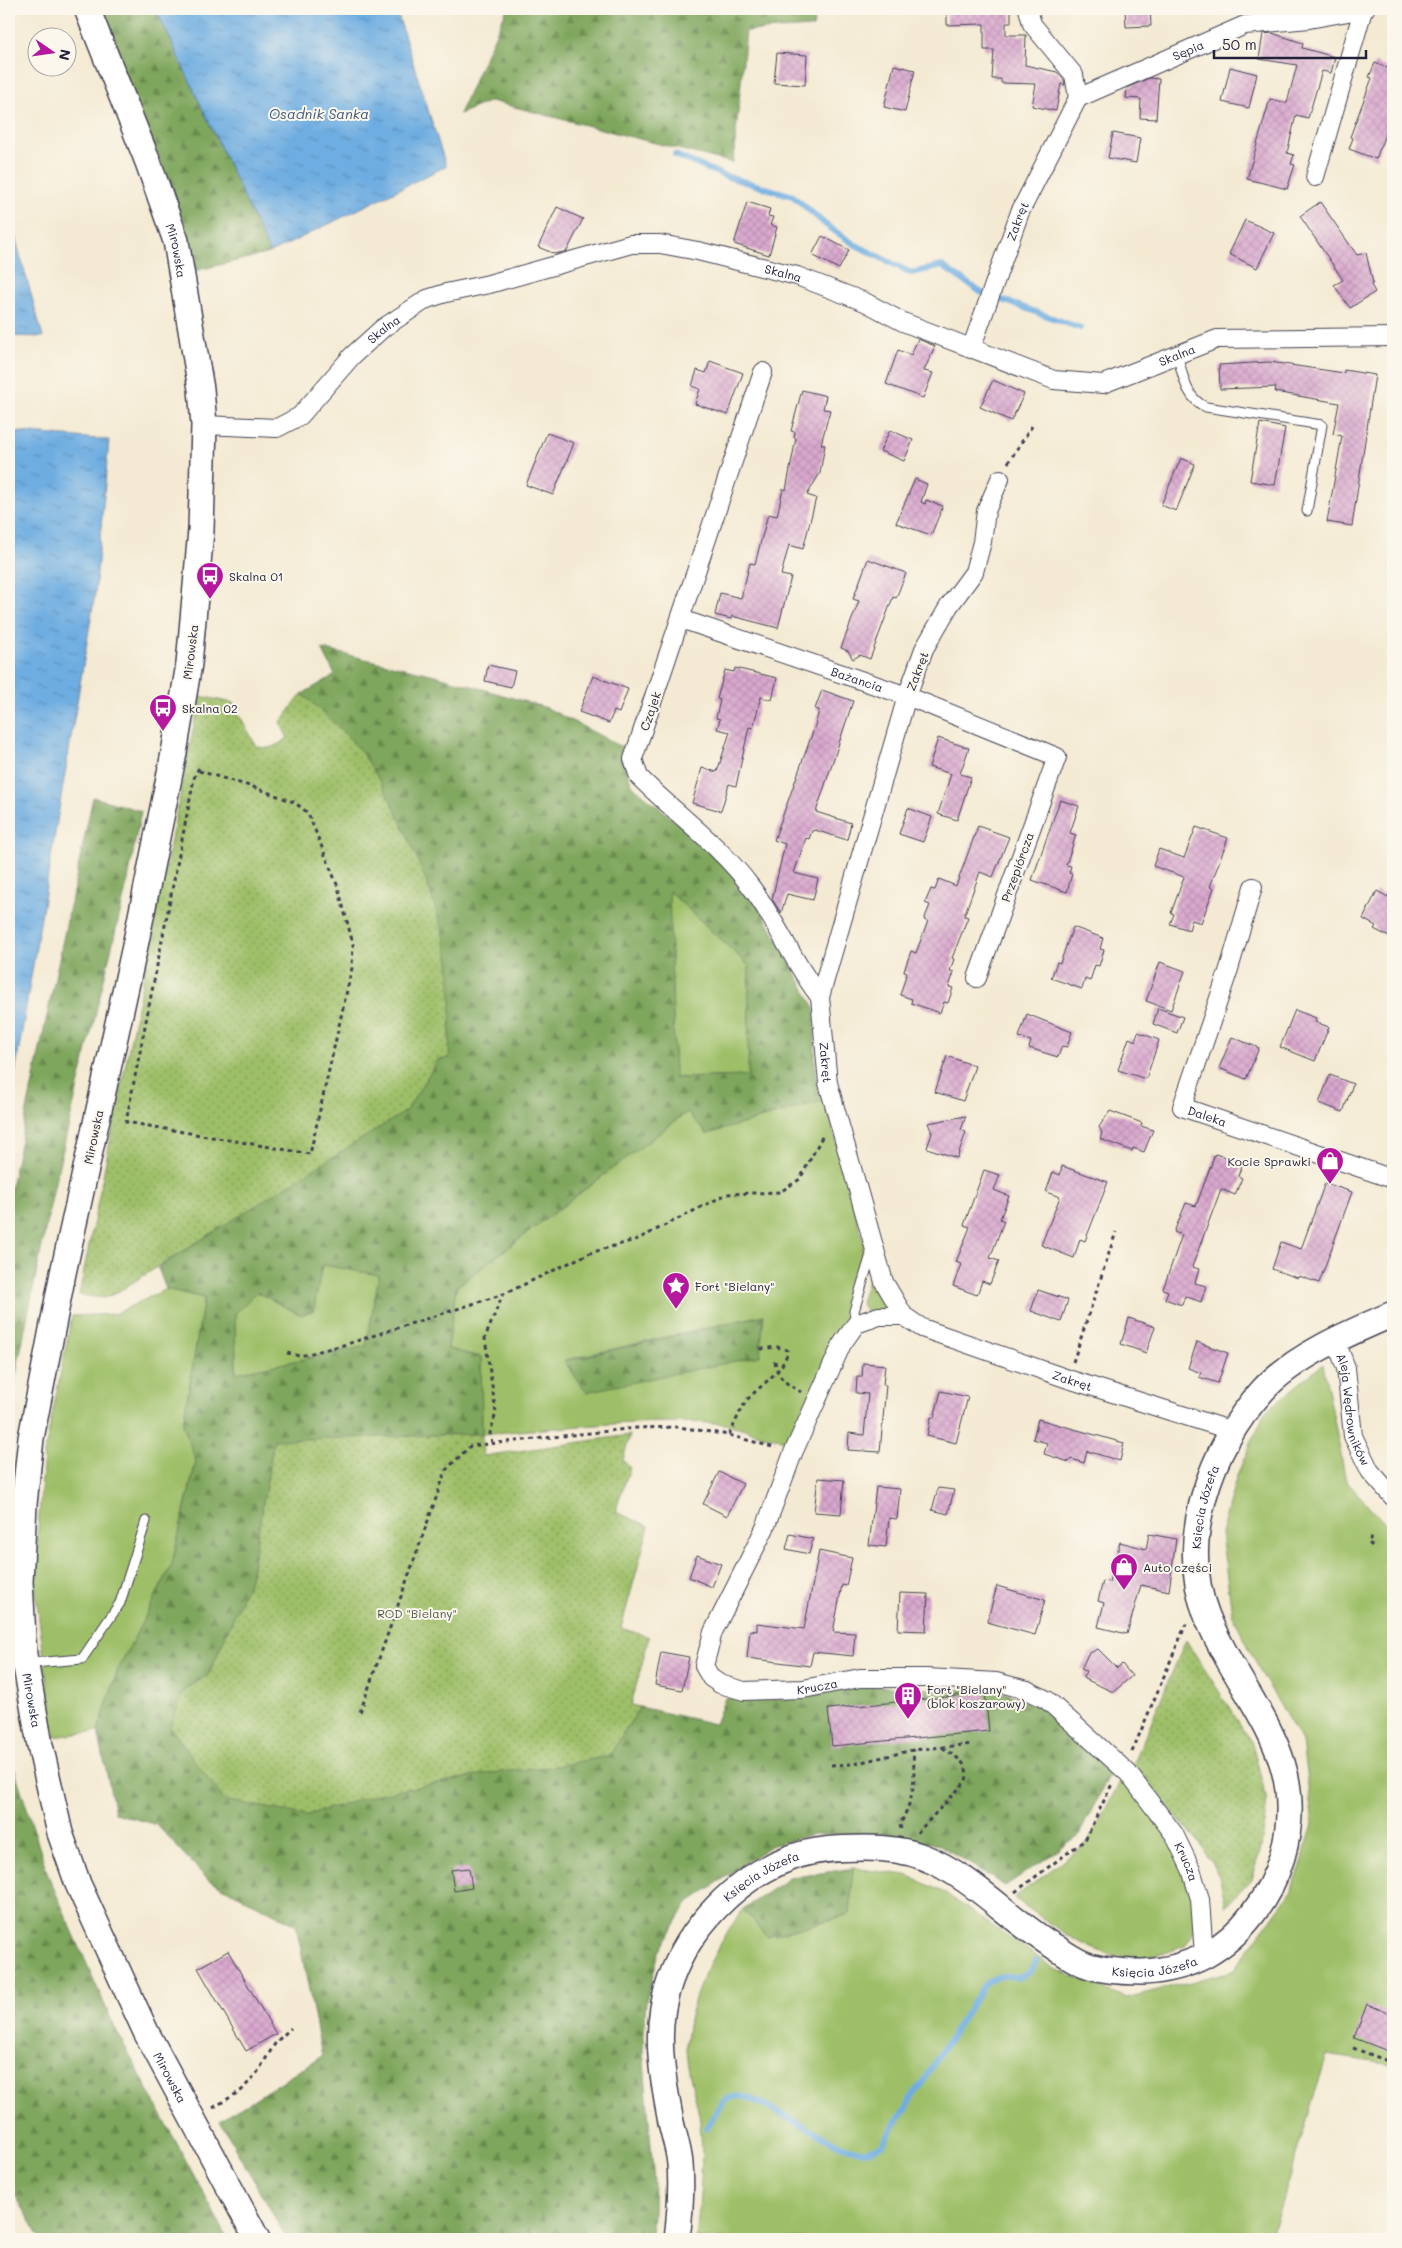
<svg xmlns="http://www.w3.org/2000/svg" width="1402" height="2248" viewBox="0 0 1402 2248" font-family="Mali,sans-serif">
  <defs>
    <pattern id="forest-firs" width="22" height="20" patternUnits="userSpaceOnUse" patternTransform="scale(1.25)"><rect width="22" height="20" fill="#7ea65c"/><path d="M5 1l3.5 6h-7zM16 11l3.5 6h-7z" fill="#67874d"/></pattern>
    <pattern id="garden-dots" width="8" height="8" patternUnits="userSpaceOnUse" patternTransform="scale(1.25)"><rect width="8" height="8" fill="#9ebf68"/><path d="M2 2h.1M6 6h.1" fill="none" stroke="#809b57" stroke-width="1.8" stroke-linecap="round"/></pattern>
    <pattern id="water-ripples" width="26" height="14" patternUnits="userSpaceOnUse" patternTransform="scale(1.25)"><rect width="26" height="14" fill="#6eade1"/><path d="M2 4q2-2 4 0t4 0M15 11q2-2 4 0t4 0" fill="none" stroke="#5a8cb8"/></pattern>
    <pattern id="building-cross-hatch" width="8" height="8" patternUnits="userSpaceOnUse" patternTransform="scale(1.25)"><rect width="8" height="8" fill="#d9a8ce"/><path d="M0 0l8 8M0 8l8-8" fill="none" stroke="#ba90b2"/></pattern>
  </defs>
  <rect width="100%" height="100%" fill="#fbf7ec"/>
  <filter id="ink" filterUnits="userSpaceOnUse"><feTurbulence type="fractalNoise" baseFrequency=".02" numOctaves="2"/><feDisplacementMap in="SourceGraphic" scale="10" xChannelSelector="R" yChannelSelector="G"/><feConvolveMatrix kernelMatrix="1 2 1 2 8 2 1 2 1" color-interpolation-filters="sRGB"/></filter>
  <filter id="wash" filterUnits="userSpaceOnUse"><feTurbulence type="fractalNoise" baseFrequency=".0096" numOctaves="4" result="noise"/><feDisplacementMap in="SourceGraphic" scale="20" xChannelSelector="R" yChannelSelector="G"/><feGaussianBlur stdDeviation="1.12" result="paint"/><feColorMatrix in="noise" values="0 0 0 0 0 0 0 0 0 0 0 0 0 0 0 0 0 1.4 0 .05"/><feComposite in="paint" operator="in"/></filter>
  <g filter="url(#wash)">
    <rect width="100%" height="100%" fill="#f4ead3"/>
    <path fill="#9ebf68" stroke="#607052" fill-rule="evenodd" d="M668 890 749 966V1076L675 1078Z
      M825 1100 864 1244 845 1324 824 1362 804 1417 790 1440C764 1439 740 1424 716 1423 638 1419 560 1428 482 1434L481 1357 448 1349 456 1287 687 1112 707 1134ZM763 1315 586 1392 565 1361V1360Z
      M322 1264 380 1275 366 1346 236 1374 235 1314 257 1292 301 1315Z
      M873 1266 893 1307 866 1312 861 1302Z
      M166 1289 204 1298 183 1424 196 1461 171 1567 118 1669 98 1731 54 1737 34 1579 44 1455 72 1316 115 1314Z
      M1323 1364 1346 1481 1393 1532V2065L1327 2055 1270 2239H696C700 2200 704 2161 700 2122 697 2098 685 2066 686 2043 689 1994 716 1948 743 1909L767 1937 850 1914 853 1868 906 1875 945 1893 1055 1969 1126 1998 1233 1971 1292 1890 1313 1825 1302 1742 1261 1673 1232 1613 1221 1534 1237 1475 1265 1412Z
      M1122 1778C1152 1819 1201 1868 1197 1922 1197 1930 1189 1939 1185 1946 1173 1950 1161 1955 1148 1957 1098 1965 1052 1924 1014 1898L1088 1842Z"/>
    <path fill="url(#forest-firs)" stroke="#50644c" fill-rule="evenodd" d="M97 9H156L270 253 194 271 159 158Z
      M507 9H817L813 27 746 31 733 163 491 101 459 114Z
      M322 649 435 675 547 708 624 748 625 767 633 786 725 862 761 909 815 1008V1074L825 1100 707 1134 687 1112 456 1287 448 1349 481 1357 482 1434 274 1440 250 1579 209 1674 184 1691 224 1800 307 1815 378 1794 490 1773 555 1766 609 1756 640 1707 715 1724 725 1698 782 1700 859 1686 998 1691 1027 1700 1056 1718 1111 1772 1078 1837 1005 1886 940 1845 886 1834H814L770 1846 687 1904 659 1952 646 2001 643 2050 654 2182 652 2239H287L220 2121 322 2056 296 1925 207 1879 157 1825 115 1813 98 1731 118 1669 171 1567 196 1462 183 1424 204 1298 166 1289 158 1268 267 1197 406 1111 438 1060 449 1058 451 999 446 945 428 887 404 831 364 755 302 694 335 675ZM669 891 749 966 748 1076 675 1078ZM322 1265 379 1275 366 1346 236 1373 235 1314 257 1292 301 1315 314 1310Z
      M93 797 141 811 128 880 55 1182 9 1408V1196Z
      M764 1315 760 1356 586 1392 564 1361Z
      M9 1752 48 1875 114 2026 228 2239H41L11 2188 9 2181Z
      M853 1868 850 1914 767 1937 743 1909 789 1878Z"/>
    <path fill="url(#garden-dots)" stroke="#607052" d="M302 694C323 713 348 733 364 756 397 803 432 888 446 944 454 980 450 1021 449 1058L438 1060 406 1111 116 1293 104 1298 79 1295 200 696 233 703 255 744C267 753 277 745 288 738L280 723Z
      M482 1434 483 1456 630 1435 623 1460 630 1468 615 1512 649 1526 621 1628 649 1637 631 1705 640 1707 609 1756 555 1766 490 1773 378 1794 307 1815 224 1800 170 1727 184 1691 209 1674 250 1579 274 1440Z
      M1186 1640 1252 1743 1267 1801 1261 1849 1251 1879 1226 1906 1219 1876 1198 1841 1132 1767Z"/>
    <path fill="url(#water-ripples)" stroke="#48688e" d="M156 9H396L446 166 270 253Z
      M9 215 43 337 9 336Z
      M9 431 109 440 95 594 9 1109Z"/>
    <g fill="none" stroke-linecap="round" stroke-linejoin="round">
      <path stroke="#6eade1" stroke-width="6" d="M675 155 725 176 793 196 826 225 854 244 911 273 942 266 982 293
        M997 298 1080 328
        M707 2128C719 2107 724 2091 750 2098L840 2145C858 2151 865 2154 882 2145L984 1985C997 1975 1004 1974 1020 1978L1031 1971 1036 1961"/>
    </g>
    <g id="blocks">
      <path fill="url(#building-cross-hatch)" d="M947 9H1011V23H1006V35H1026L1025 65 1057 72 1064 80 1065 85 1061 84 1056 111 1032 106 1036 84 1001 83V79H992L994 50H984V24L947 25Z
        M1125 9H1150L1151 26 1126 27Z
        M1272 33 1303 43 1302 48 1335 57 1331 73 1322 71 1308 118 1296 115 1287 153 1294 155 1291 164 1295 165 1287 189 1247 179 1270 99 1287 103 1297 65 1259 59 1263 34Z
        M777 53 807 55 805 85 774 83Z
        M1375 63 1393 70V112L1376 159 1349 149 1353 138 1350 137 1372 78 1369 77Z
        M894 65 915 70 905 112 884 107Z
        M1230 67 1257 74 1249 108 1222 102Z
        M1149 78 1159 79 1156 119 1140 118 1141 99 1126 98 1127 88Z
        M1113 133 1140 138 1136 163 1108 158Z
        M747 202 770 209 768 216 773 217 770 225 777 227 769 255 734 244Z
        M1320 202 1357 255 1366 253 1373 283 1371 285 1375 292 1350 308 1334 285 1343 280 1300 216Z
        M557 207 583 219 567 251 555 254 538 247Z
        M1245 220 1274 233 1257 268 1229 254Z
        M822 236 849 250 839 269 812 255Z
        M918 339 935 346 924 371 933 373 923 398 886 384 898 350 911 355Z
        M710 361 743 373 728 415 695 404 700 389 692 386 697 370 706 373Z
        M1270 362 1344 373V370L1375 375 1352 526 1327 522 1342 436 1333 434 1339 403 1275 392 1276 387 1220 389 1219 365Z
        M993 380 1024 394 1011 421 980 407Z
        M802 390 826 396 823 409 830 410 821 444 825 445 820 473 807 495 816 498 803 549 789 545 781 575 791 577 778 628 732 616 731 619 715 615 720 593 741 598 750 563 755 564 768 514 777 516 783 489 786 490 796 438H794L795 432 791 431Z
        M1260 423 1285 428 1275 485 1250 481Z
        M890 430 913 440 904 461 880 451Z
        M547 433 574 443 553 495 526 485Z
        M1181 458 1195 464 1176 511 1161 505Z
        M915 479 927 484 921 502 925 504 926 500 943 506 931 535 896 523Z
        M868 559 906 573 896 598 893 597 870 659 860 655 853 659 848 651 841 648 859 601 853 599Z
        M488 665 515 671 511 687 485 681Z
        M735 668 777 678 772 700 761 697 753 728 749 727 736 786 729 784 721 811 692 803 702 768 717 772 730 732 717 729 720 719 716 718 720 700 717 699 725 670 734 672Z
        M593 676 628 689 619 713 614 711 609 723 579 712Z
        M822 690 853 701 816 812 851 823 847 840 815 830 812 831 809 839 806 838 794 873 818 879 813 900 787 894 781 913 772 899 785 844 774 840 815 726 819 710 815 709Z
        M938 738 969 748 960 774 971 777 957 820 938 814 951 774 929 767Z
        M1060 800 1079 806 1070 833 1076 835 1066 865 1071 866 1069 873 1072 874 1067 892 1032 880Z
        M908 808 932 817 923 842 899 834Z
        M978 826 1009 837 993 877 980 872 964 916 968 917 952 958 954 959 950 971 954 972 949 987 953 988 948 1003 944 1002 940 1013 911 1003 912 999 900 995 907 972 904 971 911 951 916 953 928 921 924 920 930 905 925 903 931 889 935 890 939 879 956 886Z
        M1196 827 1228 838 1210 887 1214 888 1201 923 1192 920 1189 930 1170 924 1174 914 1171 913 1184 877 1153 866 1159 849 1184 858Z
        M1393 886V939L1374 929 1376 926 1363 919 1377 891 1388 897Z
        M1073 927 1103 938 1100 949 1104 950 1099 966 1095 965 1090 981 1085 979 1082 989 1051 978 1057 962 1060 963Z
        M1160 962 1185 971 1171 1010 1146 1001Z
        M1158 1008 1183 1017 1177 1033 1153 1024Z
        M1295 1010 1316 1018 1315 1022 1329 1027 1315 1061 1280 1047Z
        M1027 1014 1072 1032 1067 1047 1062 1046 1058 1057 1029 1048 1031 1041 1019 1037Z
        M1138 1032 1159 1040 1146 1079 1118 1070 1129 1038 1135 1041Z
        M1232 1037 1259 1048 1246 1079 1219 1068Z
        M947 1056 975 1066 963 1101 935 1092Z
        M1330 1075 1353 1084 1343 1112 1319 1103Z
        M1110 1111 1142 1123 1141 1126 1153 1130 1144 1152 1133 1148 1132 1151 1100 1139 1102 1133 1099 1127Z
        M966 1116 961 1130 966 1132 957 1158 927 1148 932 1133 928 1123Z
        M1215 1154 1243 1162 1238 1176 1242 1178 1235 1195 1221 1189 1192 1267 1199 1269 1195 1283 1206 1286 1201 1302 1185 1296 1182 1305 1165 1299 1168 1291 1163 1289 1182 1235 1174 1232 1186 1203 1196 1206Z
        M1062 1166 1108 1182 1085 1241 1080 1239 1074 1258 1041 1245 1060 1197 1046 1192 1053 1172 1060 1175Z
        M984 1170 1000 1175 994 1190 1009 1196 1000 1219 1004 1221 990 1258 999 1261 990 1284 982 1281 977 1295 953 1286 961 1264 956 1262 970 1227 964 1225Z
        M1325 1183 1352 1192 1319 1283 1299 1276 1298 1278 1272 1269 1281 1242 1301 1249Z
        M1038 1290 1068 1300 1061 1322 1031 1311Z
        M1129 1318 1155 1327 1146 1353 1121 1344Z
        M1197 1342 1228 1353 1218 1383 1199 1377 1201 1373 1188 1368Z
        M863 1363 885 1365 883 1385H886L880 1452 848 1450 849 1433 864 1435 868 1394 856 1393 857 1377H862Z
        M941 1391 968 1397 956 1443 927 1436 931 1417 934 1418Z
        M1038 1419 1124 1443 1120 1461 1087 1451 1084 1463 1071 1459 1069 1462 1044 1454 1047 1443 1033 1439Z
        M719 1472 743 1484 727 1516 703 1504Z
        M818 1478 844 1480 841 1514 814 1512Z
        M876 1487 900 1489 897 1519 889 1518 886 1547 869 1545Z
        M938 1488 954 1490 948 1514 932 1510Z
        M790 1534 813 1539 809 1554 786 1549Z
        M1149 1534 1176 1539 1169 1591 1141 1585 1127 1634 1098 1627 1104 1603 1098 1601 1103 1581 1109 1582 1120 1542 1146 1549Z
        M819 1551 852 1558 846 1586 842 1585 833 1632 855 1633 853 1656 813 1652 810 1666 747 1658 750 1630 757 1631V1623L804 1629Z
        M697 1555 721 1564 712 1587 689 1577Z
        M997 1586 1045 1600 1035 1635 987 1622Z
        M900 1593 928 1594 926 1631 898 1630Z
        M1098 1649 1117 1668 1122 1664 1132 1676 1113 1692 1083 1678 1086 1671 1081 1669 1088 1654Z
        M661 1652 689 1657 682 1690 655 1685Z
        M985 1693 989 1731 832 1746 828 1709Z
        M469 1868 472 1888 454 1891 451 1870Z
        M228 1951 276 2034 246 2051 198 1968Z
        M1367 2004 1393 2015V2053L1354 2038Z"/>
    </g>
  </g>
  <g filter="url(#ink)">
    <use href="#blocks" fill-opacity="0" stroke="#424052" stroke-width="1"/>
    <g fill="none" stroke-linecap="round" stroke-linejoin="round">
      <defs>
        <path id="lane" d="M1177 354C1183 374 1185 398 1206 407L1322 425 1307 511
          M856 1324 854 1311 872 1251
          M9 1665 82 1659 120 1603 146 1521"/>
        <g id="street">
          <path d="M1028 9 1032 24 1074 75 1078 98"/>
          <path id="s1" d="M1078 98 1245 25 1309 19 1365 9"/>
          <path d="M1315 177 1363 10"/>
          <path id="s2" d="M971 349 1020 212 1078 98"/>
          <path d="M763 372 633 759 639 777C676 814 720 845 751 887 777 921 793 963 820 997"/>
          <path id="s3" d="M204 425 277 428 300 416 352 356 383 328 427 299 446 293 489 284 631 244H660L698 251 797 276 865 302 903 322 1054 380 1103 384 1217 339 1393 337"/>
          <path id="s4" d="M1000 479 986 511 982 542 974 572 949 606 924 649 907 696 820 997 828 1083 884 1282 904 1316 922 1328 1068 1379 1233 1431"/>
          <path id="s5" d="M681 619 907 696 1057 757 977 978"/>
          <path id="s6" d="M1253 887 1229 969 1182 1107 1393 1179"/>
          <path id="s7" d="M904 1316H879L856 1324 842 1344 793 1453 765 1528 713 1632 704 1666 711 1678 720 1684 744 1691 803 1689 860 1678H927L996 1682 1027 1690 1047 1700 1128 1773 1174 1834 1191 1869 1200 1899 1204 1956"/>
          <path id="s8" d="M1336 1341 1346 1368 1353 1436 1370 1471 1393 1497"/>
        </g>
        <g id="secondary">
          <path id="s9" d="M87 9 148 162 176 241 201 389 204 425 201 530 189 664 174 753 135 946 63 1273 31 1438 24 1504 20 1582 24 1655 40 1745 60 1833 78 1884 146 2032 257 2239"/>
          <path id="s10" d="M677 2239C680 2214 682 2189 680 2164 679 2150 674 2136 671 2122 662 2076 653 2027 670 1981 689 1927 736 1878 790 1858 813 1849 840 1848 865 1848 884 1848 905 1850 923 1857 973 1876 1009 1920 1055 1947 1064 1953 1074 1960 1084 1964 1102 1971 1123 1972 1142 1972 1165 1971 1186 1966 1206 1955 1242 1935 1270 1897 1282 1857 1312 1754 1242 1703 1207 1616 1177 1541 1210 1448 1263 1390 1294 1356 1351 1332 1393 1314"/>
        </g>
      </defs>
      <use href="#lane" stroke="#424052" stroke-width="11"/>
      <use href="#street" stroke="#424052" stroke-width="20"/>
      <use href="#secondary" stroke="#424052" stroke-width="28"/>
      <path stroke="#424052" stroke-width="3" stroke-dasharray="4 4" stroke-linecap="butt" d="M1008 463 1034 423
        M199 771 253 787 294 802 308 813 338 887 353 944 352 968 310 1154 126 1122 195 774 201 765
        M287 1353 300 1356 347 1344 504 1294 590 1253 638 1239 727 1194 780 1192 800 1179 823 1135
        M775 1361C777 1379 786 1383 801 1392
        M1073 1362 1116 1232
        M729 1435C735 1424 740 1410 747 1400 759 1386 788 1368 787 1350L777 1347 759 1349
        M492 1443 490 1433 496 1413 485 1338 503 1294
        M1372 1546 1368 1542 1372 1537
        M360 1712 446 1470 470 1446 636 1428 679 1427 729 1435 776 1448
        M1132 1752 1186 1624
        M831 1765 853 1764 913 1750 973 1744
        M901 1829 900 1825C915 1795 915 1783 913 1750
        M917 1833 966 1781C970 1762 956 1758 942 1747
        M1015 1892 1085 1840 1112 1784
        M1353 2048 1393 2063
        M213 2108 242 2090 257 2073 276 2042 291 2028"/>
      <use href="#lane" stroke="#fff" stroke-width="9"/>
      <use href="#street" stroke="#fff" stroke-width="18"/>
      <use href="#secondary" stroke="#fff" stroke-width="25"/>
    </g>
  </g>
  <defs>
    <symbol id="bus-pin" viewBox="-11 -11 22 30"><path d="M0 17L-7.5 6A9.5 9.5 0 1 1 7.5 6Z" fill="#b5179e" stroke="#fbf7ec"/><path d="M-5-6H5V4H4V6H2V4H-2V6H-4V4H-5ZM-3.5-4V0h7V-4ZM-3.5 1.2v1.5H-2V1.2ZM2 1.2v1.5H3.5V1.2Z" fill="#fff"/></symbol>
    <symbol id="shop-pin" viewBox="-11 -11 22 30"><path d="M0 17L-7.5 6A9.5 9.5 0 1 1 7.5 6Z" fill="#b5179e" stroke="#fbf7ec"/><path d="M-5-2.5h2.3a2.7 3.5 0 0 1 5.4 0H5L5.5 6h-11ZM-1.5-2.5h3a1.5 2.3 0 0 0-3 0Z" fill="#fff"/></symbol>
    <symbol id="sight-pin" viewBox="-11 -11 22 30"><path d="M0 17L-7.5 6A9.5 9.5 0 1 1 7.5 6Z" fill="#b5179e" stroke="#fbf7ec"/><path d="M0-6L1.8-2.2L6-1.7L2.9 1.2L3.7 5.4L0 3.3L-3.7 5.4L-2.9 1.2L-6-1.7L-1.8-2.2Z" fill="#fff"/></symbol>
    <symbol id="building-pin" viewBox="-11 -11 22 30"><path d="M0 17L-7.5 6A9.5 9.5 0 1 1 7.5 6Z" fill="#b5179e" stroke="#fbf7ec"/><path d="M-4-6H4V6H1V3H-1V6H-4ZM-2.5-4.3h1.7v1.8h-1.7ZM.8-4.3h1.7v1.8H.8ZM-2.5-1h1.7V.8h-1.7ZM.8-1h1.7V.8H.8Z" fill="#fff"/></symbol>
  </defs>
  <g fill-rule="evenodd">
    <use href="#bus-pin" x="194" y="560" width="32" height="43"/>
    <use href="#bus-pin" x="147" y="692" width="32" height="43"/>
    <use href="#shop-pin" x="1314" y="1145" width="32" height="43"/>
    <use href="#sight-pin" x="660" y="1270" width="32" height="43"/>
    <use href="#shop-pin" x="1108" y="1551" width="32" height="43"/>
    <use href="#building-pin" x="892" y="1680" width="32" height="43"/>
  </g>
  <g text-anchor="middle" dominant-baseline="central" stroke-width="4" stroke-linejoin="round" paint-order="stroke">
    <g font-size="12" fill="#22223b" stroke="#fbf7ec">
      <text stroke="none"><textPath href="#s1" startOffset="120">Sępia</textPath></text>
      <text stroke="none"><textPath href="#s2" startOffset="136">Zakręt</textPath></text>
      <text stroke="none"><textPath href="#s9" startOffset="258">Mirowska</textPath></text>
      <text stroke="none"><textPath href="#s3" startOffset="640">Skalna</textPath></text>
      <text stroke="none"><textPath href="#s3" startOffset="220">Skalna</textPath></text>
      <text stroke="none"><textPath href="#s3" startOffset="1060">Skalna</textPath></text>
      <text transform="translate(190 652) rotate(-83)">Mirowska</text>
      <text transform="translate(917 671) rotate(-69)">Zakręt</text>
      <text stroke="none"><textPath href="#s5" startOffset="186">Bażancia</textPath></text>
      <text transform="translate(650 711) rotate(-71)">Czajek</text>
      <text transform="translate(1017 867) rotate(-70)">Przepiórcza</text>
      <text stroke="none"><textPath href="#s4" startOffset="618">Zakręt</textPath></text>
      <text stroke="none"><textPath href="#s6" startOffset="258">Daleka</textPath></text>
      <text transform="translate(93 1137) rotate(-78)">Mirowska</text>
      <text stroke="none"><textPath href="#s4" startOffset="1066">Zakręt</textPath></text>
      <text stroke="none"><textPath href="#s8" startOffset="71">Aleja Wędrowników</textPath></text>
      <text stroke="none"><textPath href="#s10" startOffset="1392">Księcia Józefa</textPath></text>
      <text stroke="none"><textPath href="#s7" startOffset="548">Krucza</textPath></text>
      <text stroke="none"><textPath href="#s9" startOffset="1728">Mirowska</textPath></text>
      <text stroke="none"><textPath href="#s7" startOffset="998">Krucza</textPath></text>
      <text stroke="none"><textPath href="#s10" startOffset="404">Księcia Józefa</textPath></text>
      <text stroke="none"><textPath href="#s10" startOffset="839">Księcia Józefa</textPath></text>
      <text stroke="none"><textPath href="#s9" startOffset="2132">Mirowska</textPath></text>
    </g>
    <g font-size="12" fill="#22223b" stroke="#fbf7ec" text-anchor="start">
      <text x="229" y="576">Skalna 01</text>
      <text x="182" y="708">Skalna 02</text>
      <text x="1311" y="1161" text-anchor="end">Kocie Sprawki</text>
      <text x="695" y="1286">Fort "Bielany"</text>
      <text x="1143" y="1567">Auto części</text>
      <text x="927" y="1689">Fort "Bielany"<tspan x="927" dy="14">(blok koszarowy)</tspan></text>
    </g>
    <g font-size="12" fill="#4d594b" stroke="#fbf7ec">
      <text x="417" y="1613">ROD "Bielany"</text>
    </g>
    <g font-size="14" font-style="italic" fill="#405a7d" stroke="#fbf7ec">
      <text x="319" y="113">Osadnik Sanka</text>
    </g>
  </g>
  <rect width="1402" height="2248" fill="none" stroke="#fbf7ec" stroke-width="30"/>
  <g transform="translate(52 52) rotate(103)"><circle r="24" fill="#fbf7ec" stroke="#a4a2a5"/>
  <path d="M0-4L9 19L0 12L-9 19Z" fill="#b5179e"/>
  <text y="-8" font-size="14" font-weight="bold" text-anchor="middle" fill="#22223b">N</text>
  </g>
  <path d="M1214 50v8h152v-8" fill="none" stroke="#22223b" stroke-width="2.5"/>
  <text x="1222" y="50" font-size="15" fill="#22223b" stroke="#fbf7ec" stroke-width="4" paint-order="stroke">50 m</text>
</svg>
